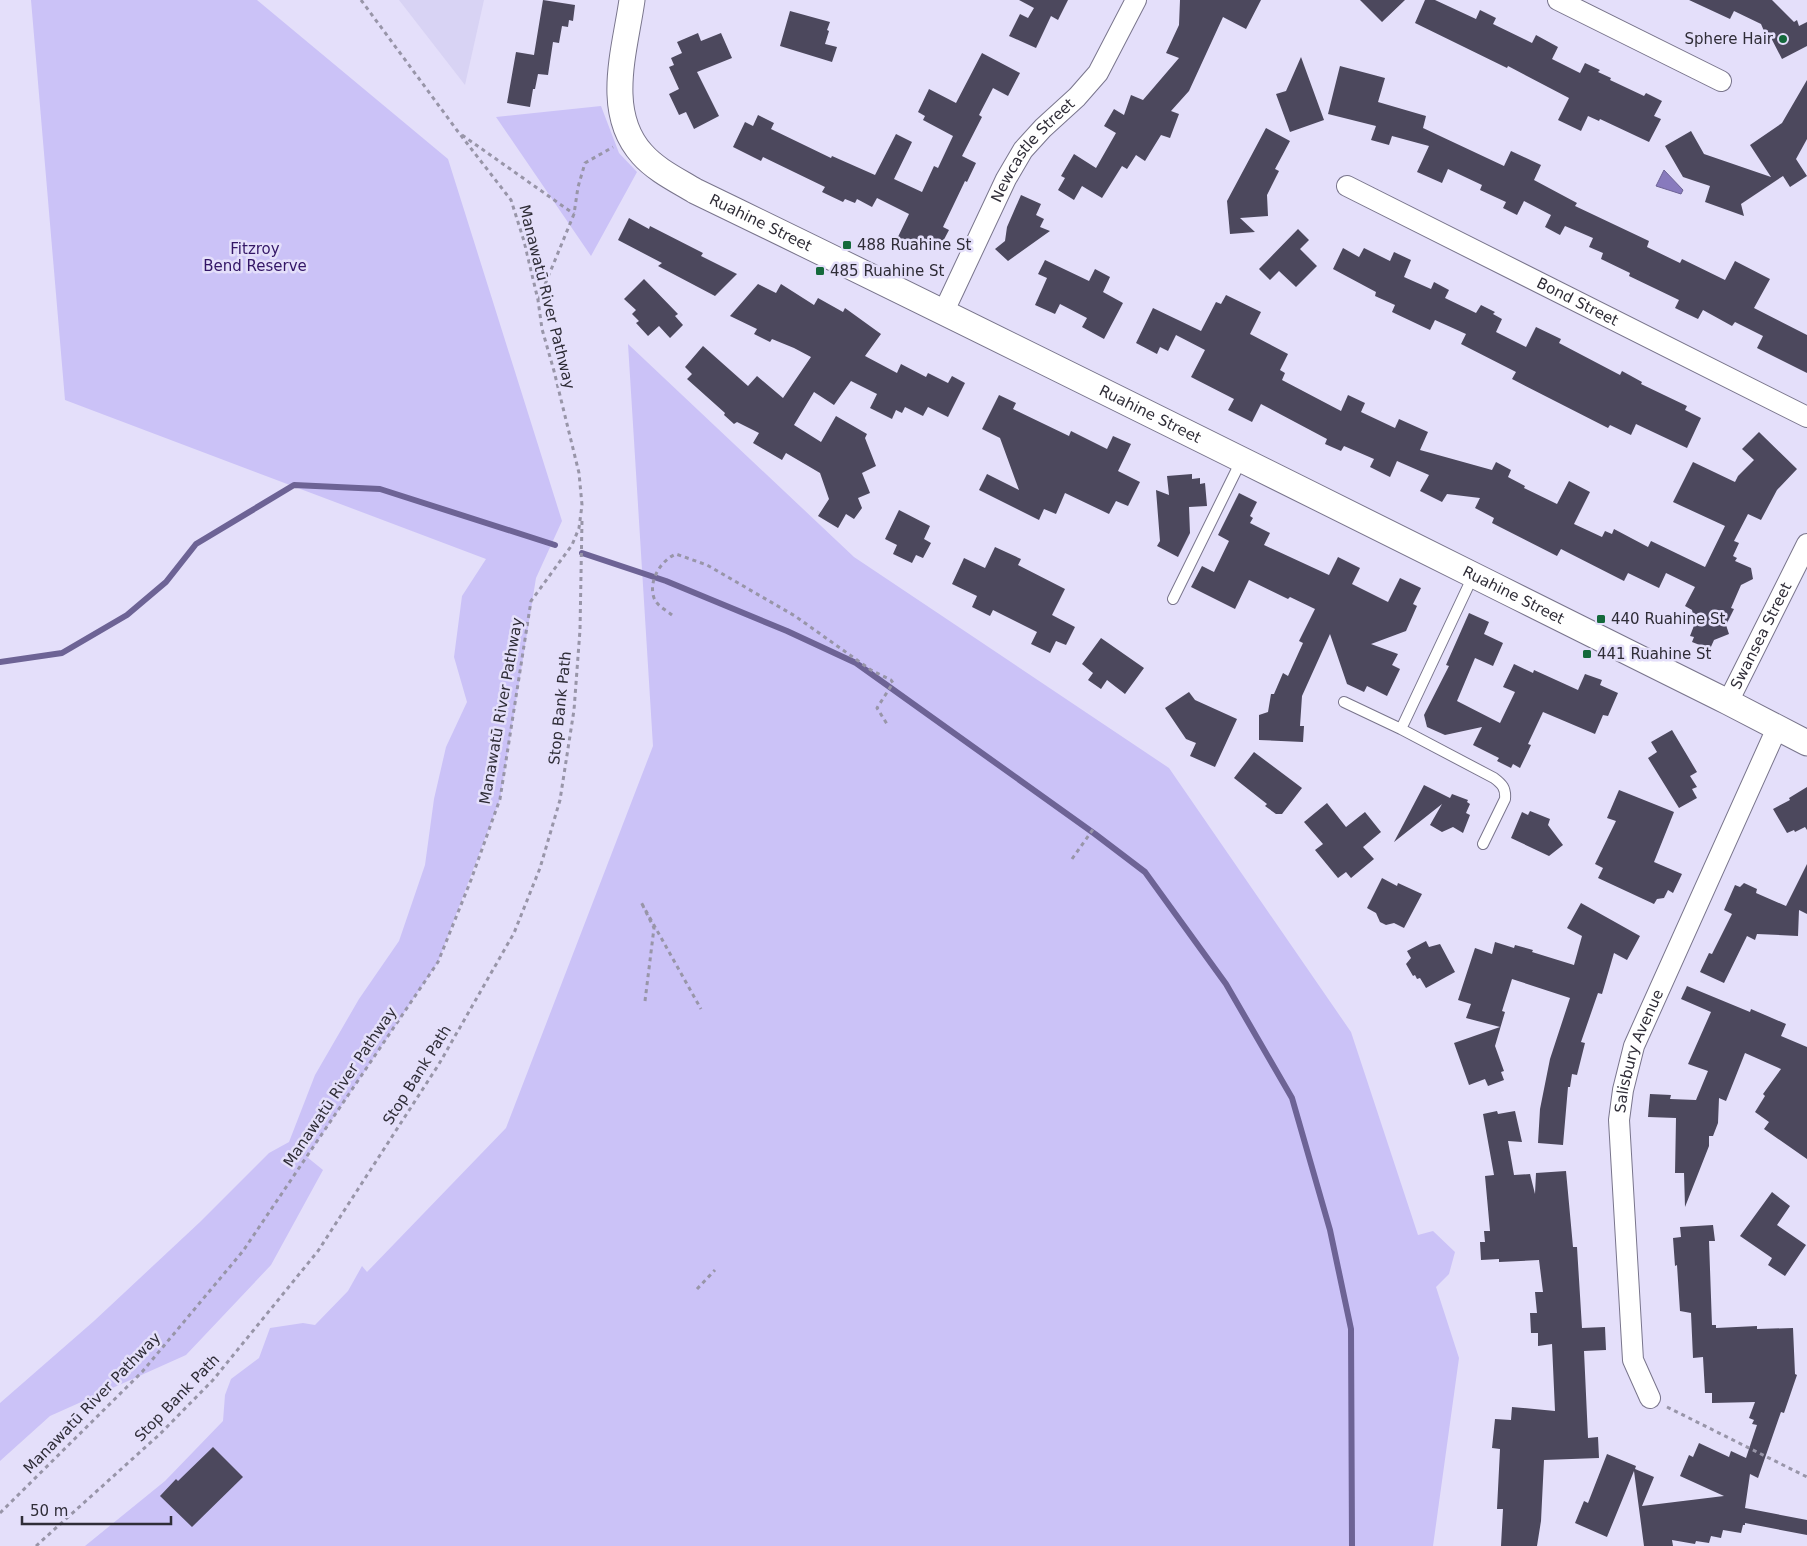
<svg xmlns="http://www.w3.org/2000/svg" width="1807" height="1546" viewBox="0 0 1807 1546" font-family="'DejaVu Sans',sans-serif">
  <rect width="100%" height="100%" fill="#e4dffa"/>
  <path fill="#d8d3f4" d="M399 0H484L465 85Z"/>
  <path fill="#cbc2f7" d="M31 0H257L448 159 562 521 536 578 500 799 438 962 307 1157 323 1170 271 1265 186 1355 50 1416 0 1461V1403L94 1321 200 1222 269 1153 289 1142 315 1075 359 999 399 941 425 865 434 799 446 747 467 702 454 657 462 596 486 559 65 400Z
    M601 106 619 153 637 172 591 256 496 117Z
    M628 344 854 557 1169 768 1351 1032 1418 1235 1433 1231 1455 1252 1449 1274 1436 1287 1459 1358 1433 1546H85L165 1481 223 1421 225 1395 231 1379 259 1358 270 1328 303 1323 315 1325 348 1291 362 1266 367 1272 506 1128 653 746Z"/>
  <path fill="#887abd" stroke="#6d6395" d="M1664 170 1683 190 1681 194 1656 186Z"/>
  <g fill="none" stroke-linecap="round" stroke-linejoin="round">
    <path stroke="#6d6395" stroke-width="6" d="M582 553 666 581 787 631 856 663 1095 834 1145 872 1226 984 1292 1098 1330 1230 1351 1329 1352 1546
      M0 662 62 653 127 615 166 582 196 544 294 485 380 489 555 545"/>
  </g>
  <path fill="#4c485d" d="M543 0 575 5 573 21 569 20 568 27 562 26 559 43 553 42 548 75 538 74 535 89H533L530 107 507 103 516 52 534 55Z
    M1019 0H1068L1058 20 1051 16 1036 48 1009 36 1020 14 1028 18 1034 8Z
    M1180 0H1261L1246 29 1223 17 1189 91 1171 111 1179 114 1170 138 1161 135 1145 161 1136 155 1127 169 1122 166 1102 198 1082 186 1074 200 1058 190 1065 178 1061 176 1074 154 1096 168 1116 133 1104 126 1114 109 1124 115 1131 95 1143 100 1179 58 1166 53 1179 25Z
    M1360 0H1405L1382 22Z
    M1425 0H1435L1476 19 1480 10 1496 18 1493 24 1532 43 1536 35 1558 47 1552 59 1580 73 1585 63 1600 70 1598 72 1611 78 1610 80 1644 96 1646 93 1662 101 1654 116 1661 119 1649 142 1600 119 1599 121 1588 116 1581 131 1558 120 1569 98 1508 66 1507 68 1415 23Z
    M1689 0H1772L1794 22 1797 20 1799 26 1807 22V46L1782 59 1767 30 1764 31 1761 24 1734 11 1730 19Z
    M790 11 830 22 827 30 829 31 825 44 837 47 832 62 780 46Z
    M698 33 701 41 721 33 732 58 697 72 719 116 694 129 686 112 679 115 669 94 679 89 669 67 674 65 671 58 682 53 677 42Z
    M982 53 1020 73 1008 96 993 88 979 115 982 117 962 156 976 163 967 182 965 181 943 227 949 230 939 249 932 245 930 248 913 239 909 247 896 241 909 214 877 198 872 207 857 199 855 203 845 199 843 202 822 192 825 187 763 157 761 161 733 147 745 122 753 126 758 115 774 123 771 129 831 158 832 156 875 175 896 134 912 142 894 179 922 192 934 166 938 168 953 136 923 120 925 116 918 112 929 89 956 103Z
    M1301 57 1324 120 1290 132 1276 94 1286 91Z
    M1340 66 1385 78 1378 102 1426 116 1423 128 1504 166 1511 151 1541 165 1534 180 1577 203 1575 206 1649 241 1647 247 1680 263 1682 259 1725 280 1735 261 1770 279 1754 308 1807 335V373L1757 348 1763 336 1735 322 1732 326 1703 310 1698 319 1675 308 1679 300 1629 276 1630 273 1601 259 1603 253 1589 247 1593 238 1565 226 1560 235 1545 227 1551 215 1524 201 1517 215 1503 208 1506 202 1480 190 1482 185 1448 169 1442 183 1417 172 1429 146 1392 136 1389 145 1371 140 1376 126 1328 114Z
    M1807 80V139L1796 159 1807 176 1790 187 1783 176 1741 204 1744 216 1705 202 1710 186 1683 177 1665 146 1691 131 1704 154 1771 177 1750 145 1782 123Z
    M1266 128 1290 141 1275 169 1279 171 1267 195 1268 216 1240 218 1255 232 1230 234 1227 201Z
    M1021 195 1041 204 1036 215 1044 219 1040 227 1050 231 1008 261 995 249 1005 241 1007 227Z
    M629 218 649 229 650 226 703 253 701 256 737 274 715 296 658 266 662 263 618 240Z
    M1298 229 1309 240 1300 249 1317 266 1296 287 1279 271 1270 280 1259 269Z
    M1343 248 1359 257 1364 248 1390 261 1394 252 1411 260 1404 277 1431 289 1434 282 1449 290 1445 298 1476 313 1481 305 1495 312 1493 314 1502 319 1496 332 1526 347 1536 327 1561 339 1559 343 1620 375 1622 371 1642 382 1641 384 1687 406 1685 410 1701 418 1687 448 1636 424 1631 435 1610 425 1608 428 1512 379 1516 372 1461 344 1466 334 1435 320 1430 330 1392 312 1395 305 1375 296 1376 292 1333 269Z
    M1045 260 1089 281 1095 269 1110 277 1103 292 1123 303 1104 339 1082 327 1087 318 1060 304 1055 314 1035 305 1047 278 1038 274Z
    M644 279 678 314 675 316 683 325 670 338 659 326 648 336 636 323 639 321 632 314 636 310 624 299Z
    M758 284 776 293 781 284 814 305 818 298 843 312 845 308 881 334 865 356 897 373 901 364 926 377 928 373 948 383 952 376 965 383 948 417 928 407 923 416 905 407 902 413 896 410 892 419 870 408 877 394 851 381 834 405 814 392 794 425 821 442 836 416 867 434 865 438 876 466 862 473 870 493 858 498 862 508 854 519 846 514 838 528 818 516 829 499 820 473 786 453 782 460 753 443 759 433 737 422 734 424 724 415 725 413 687 379 692 374 685 367 703 346 748 386 757 376 783 398 811 357 794 348 772 339 770 342 754 334 757 329 730 316Z
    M1226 295 1261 312 1250 334 1288 354 1280 370 1285 373 1282 380 1341 411 1348 395 1365 403 1361 412 1395 428 1399 419 1428 432 1420 450 1492 470 1496 462 1511 470 1508 477 1525 486 1524 488 1557 504 1569 481 1590 492 1574 524 1602 537 1605 531 1612 534 1614 529 1648 547 1651 541 1705 567 1725 526 1673 502 1693 462 1735 482 1738 476 1754 460 1742 449 1759 432 1797 469 1777 490 1761 520 1748 514 1734 541 1739 543 1733 556 1737 558 1735 561 1751 568 1753 579 1741 585 1731 608 1734 609 1726 625 1729 634 1714 640 1710 649 1692 642 1694 637 1690 636 1695 623 1692 610 1685 606 1695 587 1666 573 1659 588 1628 573 1624 581 1561 549 1557 556 1492 523 1494 518 1475 508 1480 498 1447 494 1442 502 1420 491 1429 475 1397 461 1390 477 1370 467 1374 459 1344 446 1341 451 1325 444 1327 439 1261 404 1252 422 1228 410 1234 399 1191 377 1205 350 1176 335 1168 351 1160 347 1157 354 1136 343 1153 308 1201 331 1216 302 1221 304Z
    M999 395 1016 403 1013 409 1069 436 1071 431 1107 449 1113 436 1131 444 1118 471 1140 482 1128 506 1116 501 1109 514 1065 493 1056 514 1044 509 1039 520 979 490 987 474 1019 490 1000 438 982 429Z
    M1192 474V479L1200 478V484L1205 483 1207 506 1189 507 1190 533 1178 557 1157 546 1160 541 1156 490 1169 495 1167 476Z
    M1239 493 1257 502 1250 516 1253 518 1250 523 1270 533 1264 545 1329 575 1338 557 1360 568 1352 584 1388 602 1400 578 1421 588 1413 604 1417 606 1406 631 1371 644 1398 654 1392 665 1400 669 1387 696 1367 686 1364 692 1347 684 1330 634 1302 696 1300 726H1304L1303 742 1259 740V715L1268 712 1271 694H1274L1283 673 1288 676 1303 643 1299 641 1315 609 1290 597 1288 599 1249 580 1235 609 1191 587 1202 566 1214 572 1229 541 1218 535Z
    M899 510 930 526 924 539 931 543 923 558 916 555 912 563 893 554 897 545 885 539Z
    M995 547 1021 559 1018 565 1065 589 1052 615 1075 627 1066 645 1056 641 1050 653 1031 644 1037 632 993 610 990 616 972 607 977 596 952 584 964 558 985 568Z
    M1469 613 1489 622 1484 634 1503 643 1493 666 1475 658 1457 701 1500 723 1515 692 1503 687 1514 664 1533 673 1534 670 1578 690 1585 674 1602 680 1600 685 1618 693 1608 716 1603 715 1595 734 1543 712 1528 744 1531 745 1520 768 1513 764 1511 768 1497 761 1499 758 1473 745 1482 727 1445 735 1427 727 1424 715 1449 666 1446 665Z
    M1101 638 1144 668 1125 694 1107 680 1101 689 1088 680 1093 673 1082 664Z
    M1189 692 1195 700 1237 719 1215 767 1190 756 1196 743 1186 739 1165 708Z
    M1672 730 1697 772 1690 776 1697 787 1692 789 1697 798 1679 808 1648 758 1657 752 1651 742Z
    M1254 752 1302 788 1282 814H1276L1265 806 1267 804 1234 778Z
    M1424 785 1450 798 1452 794 1468 800 1467 802 1470 804 1466 813 1470 815 1463 833 1453 827 1442 832 1430 825 1442 804 1394 842Z
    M1807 787V830L1805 827 1795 832 1794 830 1787 833 1773 809 1790 800 1789 798Z
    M1619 790 1674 812 1654 862 1682 874 1673 893 1668 890 1664 898 1657 899 1654 904 1598 878 1603 868 1595 864 1616 821 1607 818Z
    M1327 803 1346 827 1365 812 1381 832 1363 847 1374 859 1351 878 1346 872 1338 878 1315 850 1323 844 1304 822Z
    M1530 811 1550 819 1548 825 1563 845 1549 856 1511 838 1522 812 1528 815Z
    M1807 864V914L1799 910 1798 936 1757 934 1755 940 1747 936 1724 983 1700 972 1709 953 1712 954 1732 914 1724 910 1735 885 1740 887 1744 883 1757 889 1756 893 1786 906Z
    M1382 878 1397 886 1398 883 1422 894 1404 928 1394 923 1386 925 1380 922 1376 913 1367 908Z
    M1581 903 1640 936 1627 960 1614 953 1602 994 1598 993 1581 1042 1585 1043 1577 1075 1572 1074 1570 1087H1568L1563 1145 1538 1143 1540 1109 1550 1059 1570 998 1512 979 1502 1011 1505 1012 1495 1046 1504 1071 1501 1072 1504 1080 1488 1086 1485 1079 1469 1085 1454 1043 1500 1027 1466 1018 1471 1004 1458 1000 1475 948 1492 954 1495 942 1514 948 1515 945 1533 950 1532 952 1574 965 1582 936 1567 928Z
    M1426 941 1429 947 1440 944 1455 972 1426 988 1420 978 1417 979 1415 975 1413 976 1406 964 1411 958 1407 951Z
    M1687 986 1750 1012 1751 1009 1786 1024 1781 1036 1807 1047V1159L1764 1129 1769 1122 1755 1112 1765 1096 1763 1094 1781 1069 1745 1053 1726 1101 1719 1098 1718 1123 1713 1136H1709V1146L1685 1207 1684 1173H1675L1676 1118 1648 1117 1650 1094 1671 1095 1670 1099 1696 1100 1708 1071 1688 1064 1711 1012 1681 999Z
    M1497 1111 1498 1114 1515 1111 1522 1142 1508 1141 1514 1175 1530 1174 1535 1194 1536 1173 1566 1171 1573 1247H1577L1582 1328 1605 1327 1606 1350 1584 1351 1588 1438 1598 1437 1599 1458 1544 1460 1541 1521 1537 1546H1501L1503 1509H1497L1500 1449 1492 1448 1495 1419 1511 1420 1512 1407 1555 1411 1552 1344 1538 1346V1333H1531L1530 1313H1537L1535 1292H1543L1539 1260 1499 1262V1259L1481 1260 1480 1242H1485L1484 1231H1490L1485 1176 1494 1175 1483 1114Z
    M1772 1192 1790 1206 1777 1225 1806 1245 1785 1276 1768 1265 1772 1258 1740 1236Z
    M1713 1225 1715 1241H1709L1712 1325H1716V1328L1757 1326V1329L1793 1328 1795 1374 1797 1375 1784 1413 1781 1412 1758 1478 1750 1474 1745 1508 1807 1520V1535L1745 1523V1525H1743L1741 1533 1723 1530 1721 1538 1711 1536 1709 1543 1696 1541 1695 1544 1672 1540 1673 1546H1644L1634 1471 1607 1537 1575 1523 1584 1501 1588 1503 1607 1454 1636 1466 1635 1469 1654 1477 1642 1506 1724 1496 1680 1476 1689 1455 1693 1457 1699 1443 1729 1457 1731 1451 1746 1458 1757 1425 1752 1424 1754 1420 1749 1418 1755 1402 1712 1403V1393H1705L1703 1357 1693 1358 1691 1313 1680 1311 1677 1265 1675 1266 1673 1238 1681 1237 1680 1227Z
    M213 1447 243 1477 192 1527 160 1496 176 1479 178 1481Z"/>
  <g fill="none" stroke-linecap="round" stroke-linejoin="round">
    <defs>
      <path id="service" d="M1173 599 1241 461
        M1344 702 1401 729 1494 778C1502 784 1506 788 1505 799L1483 844
        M1401 729 1473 576"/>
      <g id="minor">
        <path d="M1558 0 1721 81"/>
        <path id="s1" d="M1347 186 1807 417"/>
        <path id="s2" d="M944 311 1006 179 1023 150 1043 128 1077 97 1098 73 1136 0"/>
        <path id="s3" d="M1728 702 1807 544"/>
        <path id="s4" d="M1650 1398 1633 1360 1619 1120 1623 1090 1634 1046 1777 728"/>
      </g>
      <g id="tertiary">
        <path id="s5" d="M632 0C625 50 604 112 642 154 656 170 677 180 695 191 1041 358 1384 531 1728 702L1807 743"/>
      </g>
    </defs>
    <use href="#service" stroke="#79758c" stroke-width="12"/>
    <use href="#minor" stroke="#79758c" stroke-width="22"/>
    <use href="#tertiary" stroke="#79758c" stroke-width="27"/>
    <path stroke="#9895a8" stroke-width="3" stroke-dasharray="4 4" stroke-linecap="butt" d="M462 135 574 214
      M539 299 574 214 578 187 585 163 613 147
      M672 615C666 610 657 606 654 598 648 581 661 560 676 554L707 565 795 616 871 670 891 680 893 683 877 708 887 724
      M1072 859 1094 828
      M645 1001 654 928 641 902 701 1009
      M697 1289 715 1270
      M1667 1407 1807 1477
      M0 1513 142 1372 243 1251 438 962 471 880 500 799 531 601 572 545 579 528 582 505 579 473 554 371 542 329 538 300 524 241 511 200 459 133 361 0
      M36 1546 160 1434 213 1380 318 1251 439 1064 514 933 540 868 560 800 574 710 580 630 582 520"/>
    <use href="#service" stroke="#fff" stroke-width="10"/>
    <use href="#minor" stroke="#fff" stroke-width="20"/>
    <use href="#tertiary" stroke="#fff" stroke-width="25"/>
  </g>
  <g fill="#14693b" stroke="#e4dffa" stroke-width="2">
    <circle cx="1783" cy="39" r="5"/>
    <rect x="842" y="240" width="10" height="10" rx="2.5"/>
    <rect x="815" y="266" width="10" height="10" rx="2.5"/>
    <rect x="1596" y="614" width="10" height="10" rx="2.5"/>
    <rect x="1582" y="649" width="10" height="10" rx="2.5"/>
  </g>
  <g text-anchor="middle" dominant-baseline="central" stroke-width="5" stroke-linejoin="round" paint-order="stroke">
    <g font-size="15" fill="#2f2d37" stroke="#e4dffa" text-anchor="start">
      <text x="1773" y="39" text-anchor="end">Sphere Hair</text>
      <text x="857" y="245">488 Ruahine St</text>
      <text x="830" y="271">485 Ruahine St</text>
      <text x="1611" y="619">440 Ruahine St</text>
      <text x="1597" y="654">441 Ruahine St</text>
    </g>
    <g font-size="15" fill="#2f2d37" stroke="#e4dffa">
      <text stroke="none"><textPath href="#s2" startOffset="185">Newcastle Street</textPath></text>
      <text stroke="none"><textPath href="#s5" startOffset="298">Ruahine Street</textPath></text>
      <text transform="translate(547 297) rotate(76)">Manawatū River Pathway</text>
      <text stroke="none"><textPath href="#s1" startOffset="258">Bond Street</textPath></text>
      <text stroke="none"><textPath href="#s5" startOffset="732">Ruahine Street</textPath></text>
      <text stroke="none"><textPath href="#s5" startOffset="1138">Ruahine Street</textPath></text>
      <text stroke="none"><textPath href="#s3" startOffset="74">Swansea Street</textPath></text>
      <text transform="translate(560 708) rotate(-84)">Stop Bank Path</text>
      <text transform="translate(501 711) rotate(-80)">Manawatū River Pathway</text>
      <text stroke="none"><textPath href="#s4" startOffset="354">Salisbury Avenue</textPath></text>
      <text transform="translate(417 1075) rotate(-58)">Stop Bank Path</text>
      <text transform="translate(340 1087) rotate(-56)">Manawatū River Pathway</text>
      <text transform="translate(177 1398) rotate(-46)">Stop Bank Path</text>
      <text transform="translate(92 1403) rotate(-46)">Manawatū River Pathway</text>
    </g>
    <g font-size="15" fill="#331666" stroke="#e4dffa">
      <text x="255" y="249">Fitzroy<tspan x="255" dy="17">Bend Reserve</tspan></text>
    </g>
  </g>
  <path d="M22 1516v8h149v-8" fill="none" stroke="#2f2d37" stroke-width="2.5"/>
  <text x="30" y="1516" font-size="15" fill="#2f2d37" stroke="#e4dffa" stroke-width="4" paint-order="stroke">50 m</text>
</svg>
